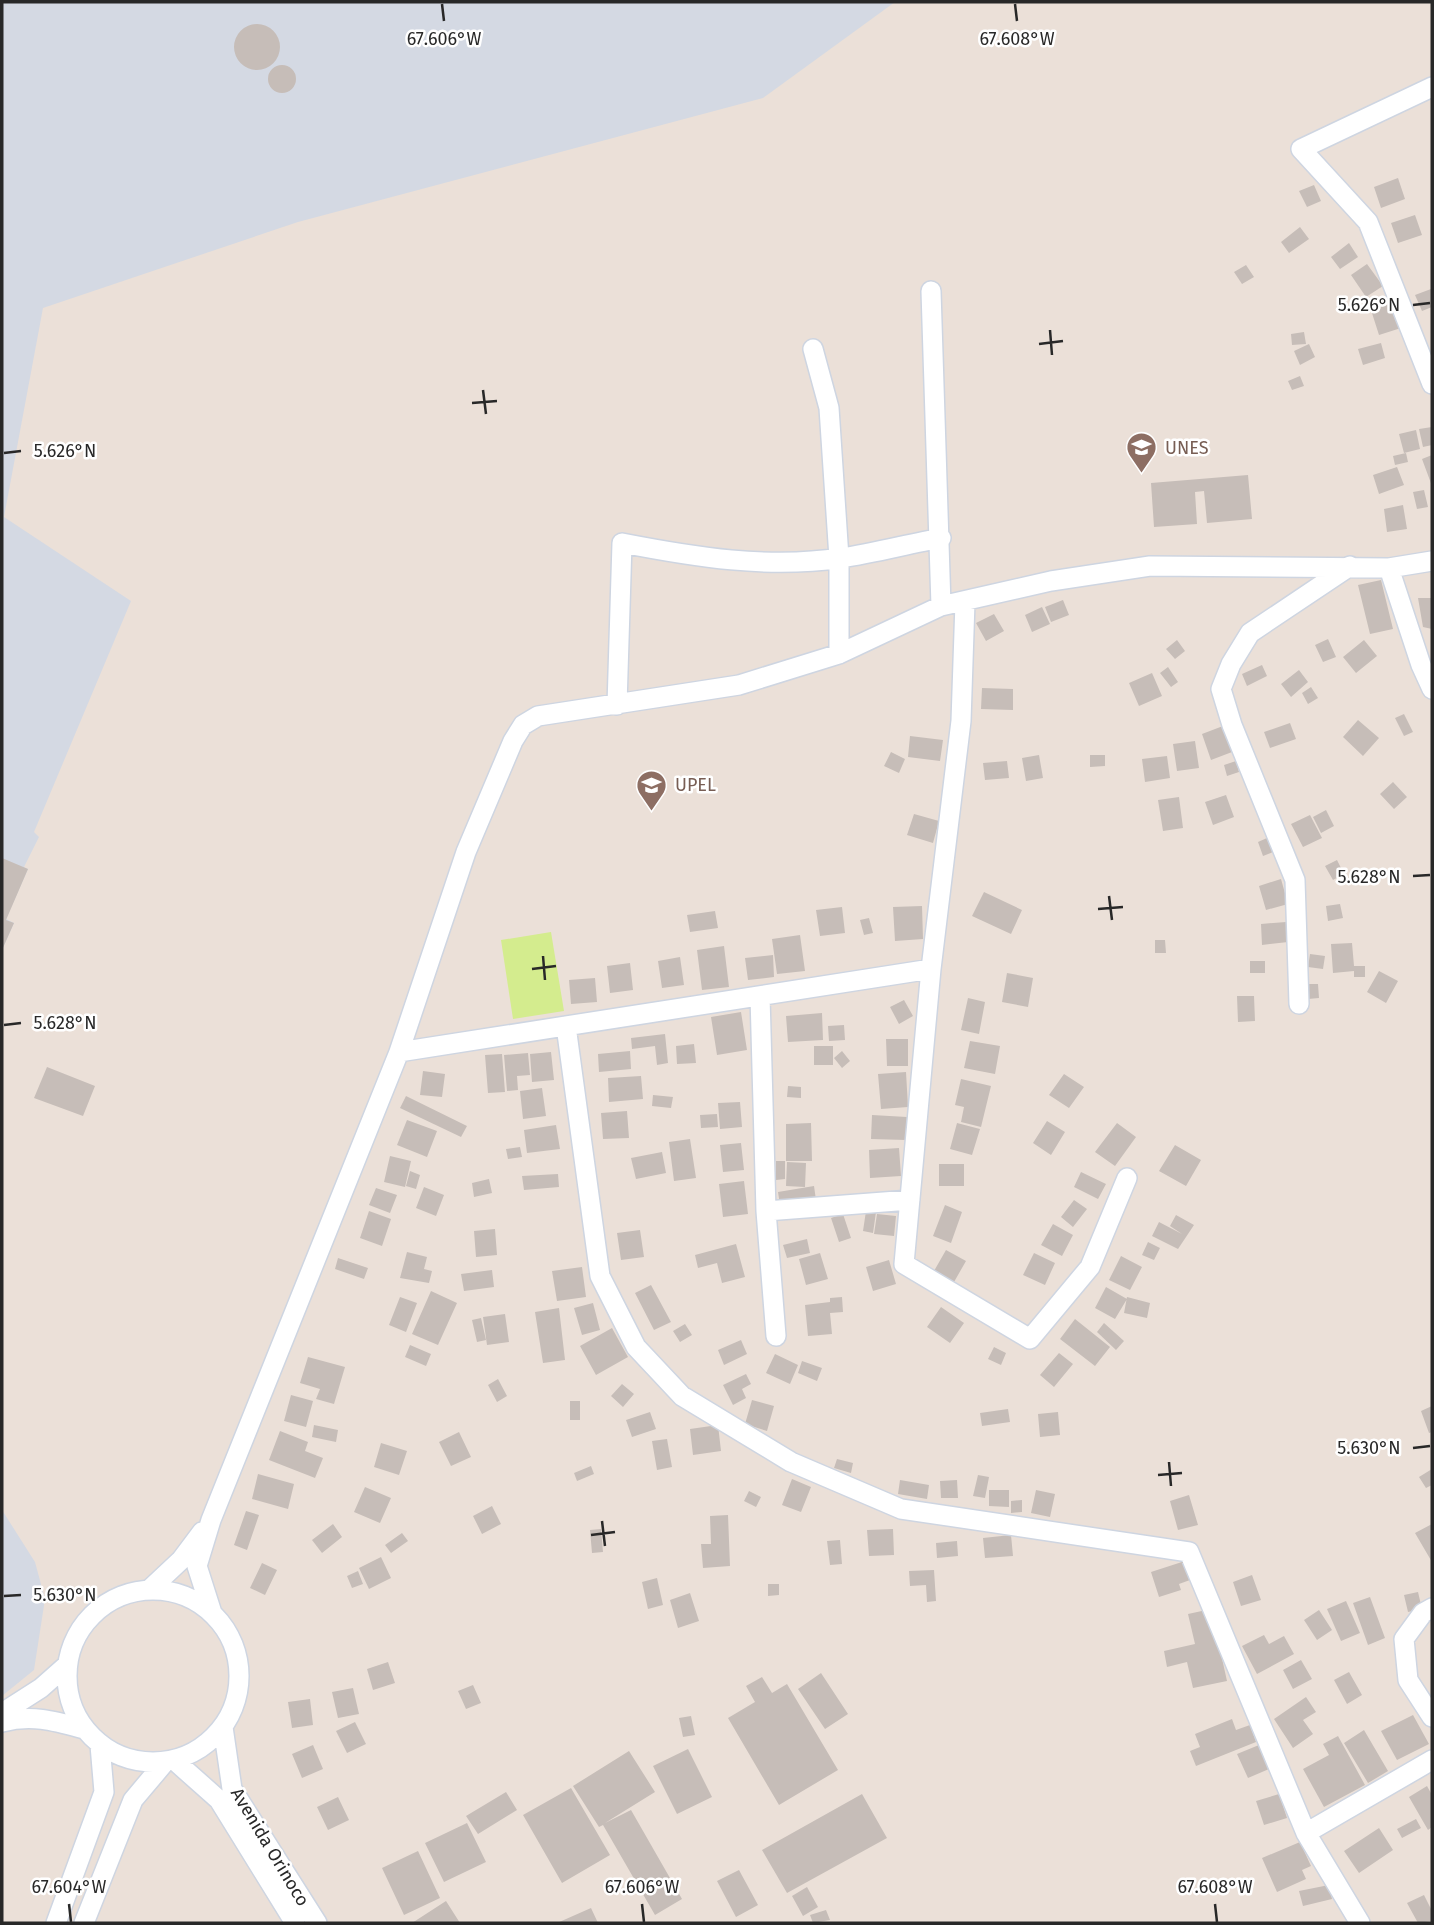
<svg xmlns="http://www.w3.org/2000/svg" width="1434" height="1925" viewBox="0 0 1434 1925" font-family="'Fira Sans',sans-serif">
  <rect width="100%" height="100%" fill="#ebe0d8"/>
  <path fill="#d4d9e3" d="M2 2H895L763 98 298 222 43 308 4 517 131 601 34 832 39 837 24 867 28 869 6 919 14 923 2 950Z
    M2 1510 35 1562 45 1599 34 1670 2 1696Z"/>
  <path fill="#d4ec8e" d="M551 932 564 1011 513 1019 501 940Z"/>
  <path fill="#c6bdb8" d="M234 47a23 23 0 1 1 46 0a23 23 0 1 1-46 0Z
    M268 79a14 14 0 1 1 28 0a14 14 0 1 1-28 0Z
    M1398 178 1405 199 1381 208 1374 187Z
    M1314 185 1321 201 1307 207 1299 191Z
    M1415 215 1422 235 1398 243 1391 223Z
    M1300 227 1309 239 1289 253 1281 242Z
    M1349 243 1358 257 1340 269 1331 257Z
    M1367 264 1383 286 1366 297 1351 275Z
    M1246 265 1254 277 1242 284 1234 272Z
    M1431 289 1432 307 1422 311 1415 295Z
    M1393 303 1401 328 1379 335 1371 310Z
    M1304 332 1306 344 1292 345 1291 334Z
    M1381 343 1385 358 1363 365 1358 349Z
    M1309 344 1315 357 1300 365 1294 351Z
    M1300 376 1304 386 1292 390 1288 381Z
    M1432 427V445L1423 447 1419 429Z
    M1416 430 1420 449 1404 453 1399 434Z
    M1406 453 1408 462 1395 465 1393 456Z
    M1432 455V486L1422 459Z
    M1397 467 1404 485 1379 494 1373 475Z
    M1248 475 1252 519 1207 523 1204 491 1195 492 1197 524 1154 527 1151 483Z
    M1424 490 1428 507 1417 509 1413 492Z
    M1403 505 1407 529 1387 532 1384 509Z
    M1381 580 1393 629 1370 634 1358 585Z
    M1418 598H1432V629L1423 627Z
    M1063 600 1069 615 1051 622 1045 607Z
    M1042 607 1050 624 1032 632 1025 615Z
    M994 614 1004 631 986 641 976 623Z
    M1328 639 1336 657 1323 662 1315 645Z
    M1177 640 1185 651 1175 659 1166 649Z
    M1364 640 1377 656 1356 673 1343 657Z
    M1262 665 1267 676 1247 686 1242 674Z
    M1168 667 1178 682 1171 687 1160 673Z
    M1299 670 1308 682 1291 697 1281 684Z
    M1152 673 1162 696 1139 706 1129 683Z
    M1311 687 1318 698 1308 704 1302 693Z
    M982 688 1013 689V710L981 709Z
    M1404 714 1413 732 1404 736 1395 718Z
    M1358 720 1379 738 1363 756 1343 737Z
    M1290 723 1296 739 1270 748 1264 732Z
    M1223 726 1232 752 1211 760 1202 734Z
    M910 736 943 740 940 761 908 757Z
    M1195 741 1199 768 1177 771 1173 744Z
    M891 752 905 759 899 773 884 766Z
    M1039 755 1043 778 1026 781 1022 758Z
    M1090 755H1105V766L1090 767Z
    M1167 756 1170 778 1145 782 1142 759Z
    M1007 761 1009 778 985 780 983 763Z
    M1236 761 1239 772 1227 776 1224 765Z
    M1393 782 1407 797 1394 809 1380 794Z
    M1226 795 1234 817 1213 825 1205 802Z
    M1179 797 1183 828 1163 831 1158 800Z
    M1326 810 1334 826 1321 833 1313 817Z
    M914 814 939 821 933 843 907 835Z
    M1310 815 1322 838 1303 847 1291 824Z
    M1267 838 1273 852 1263 856 1258 842Z
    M2 858 28 869 6 920 14 923 2 950Z
    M1337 860 1344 874 1333 880 1325 866Z
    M1281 879 1288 904 1266 910 1259 886Z
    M984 892 1022 910 1011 934 972 916Z
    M1340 904 1343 918 1328 921 1326 906Z
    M922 906 923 939 895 941 893 907Z
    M842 907 845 933 820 936 816 910Z
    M715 911 718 928 690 932 687 915Z
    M869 918 873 933 864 935 860 920Z
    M1286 922 1288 942 1262 945 1261 924Z
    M800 935 805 971 777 974 772 939Z
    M1155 940H1165L1166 953H1155Z
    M1352 943 1354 966H1365V977H1354V971L1333 973 1331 944Z
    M724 946 729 987 702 990 697 950Z
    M1310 954 1325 956 1323 969 1308 967Z
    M773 955 774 977 748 980 745 958Z
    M680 957 684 985 662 988 658 961Z
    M1250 961H1265V973H1250Z
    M630 963 633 990 610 993 607 966Z
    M1379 971 1398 981 1386 1003 1367 992Z
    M1007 973 1033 978 1028 1007 1002 1002Z
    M595 978 597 1002 571 1004 569 980Z
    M1307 984H1318L1319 998 1308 999Z
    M1237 996H1254L1255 1021 1238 1022Z
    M968 998 985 1002 979 1034 961 1030Z
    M904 1000 913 1016 899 1024 890 1007Z
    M741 1012 747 1050 717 1055 711 1017Z
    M822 1013 823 1040 788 1042 786 1016Z
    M844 1025 845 1040 829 1041 828 1026Z
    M665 1034 668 1063 657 1065 655 1046 632 1049 631 1038Z
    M886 1039H908V1066H887Z
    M970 1041 1000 1046 995 1074 964 1068Z
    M694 1044 696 1063 677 1064 676 1046Z
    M814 1046H833V1065H814Z
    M630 1051 631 1069 599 1072 598 1054Z
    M842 1051 850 1061 842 1068 834 1058Z
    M551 1052 554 1080 532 1082 530 1054Z
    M528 1053 530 1075 517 1076 518 1090 507 1091 504 1055Z
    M502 1054 505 1092 488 1093 485 1055Z
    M47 1067 95 1086 83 1116 34 1098Z
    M423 1071 445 1074 442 1097 420 1095Z
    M906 1072 908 1107 881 1109 878 1074Z
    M1064 1074 1084 1087 1069 1108 1049 1095Z
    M641 1076 643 1099 609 1102 608 1078Z
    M961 1079 991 1086 981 1127 961 1122 964 1107 955 1105Z
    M788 1086 801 1087V1098L787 1097Z
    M542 1088 546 1116 523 1119 520 1091Z
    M653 1095 673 1097 671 1108 652 1106Z
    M406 1096 467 1126 461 1137 400 1108Z
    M740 1102 742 1127 720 1129 718 1103Z
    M627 1111 629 1138 603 1139 601 1113Z
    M717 1114 718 1127 701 1128 700 1115Z
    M872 1115 907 1117 906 1140 871 1139Z
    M407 1120 437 1131 427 1157 397 1145Z
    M1047 1121 1065 1132 1051 1155 1033 1143Z
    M811 1123 812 1161H786V1124Z
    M957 1123 980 1129 972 1155 950 1149Z
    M1117 1123 1136 1137 1115 1166 1095 1152Z
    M556 1125 560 1149 527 1153 524 1130Z
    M690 1139 696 1178 674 1181 669 1142Z
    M741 1143 744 1170 723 1172 720 1145Z
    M1175 1145 1201 1160 1186 1186 1159 1171Z
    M520 1147 522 1157 508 1159 506 1149Z
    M899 1148 901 1176 870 1178 869 1150Z
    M662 1152 666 1173 636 1179 631 1158Z
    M390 1156 411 1161 405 1187 384 1182Z
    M776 1161H785V1179L776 1180Z
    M787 1162 806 1163 805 1187 786 1186Z
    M939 1164H964V1186H939Z
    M410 1171 420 1175 416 1189 406 1186Z
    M1081 1172 1106 1184 1098 1199 1074 1187Z
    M558 1174 559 1187 524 1190 522 1176Z
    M489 1179 492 1193 474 1197 472 1183Z
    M744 1181 748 1214 723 1217 719 1184Z
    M814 1186 816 1200 780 1205 778 1192Z
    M424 1187 444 1195 436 1216 416 1208Z
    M376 1188 397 1195 390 1213 369 1205Z
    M1074 1200 1087 1209 1073 1227 1061 1217Z
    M945 1205 962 1212 951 1243 933 1236Z
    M369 1211 391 1219 382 1246 360 1238Z
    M866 1211 876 1212 873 1233 863 1231Z
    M843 1214 851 1238 839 1242 831 1218Z
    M877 1214 896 1216 894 1236 874 1234Z
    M1176 1215 1194 1225 1178 1249 1152 1236 1159 1222 1182 1234 1170 1226Z
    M1053 1224 1073 1235 1062 1256 1041 1245Z
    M495 1229 497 1255 476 1257 474 1231Z
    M640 1230 644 1257 621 1260 617 1233Z
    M807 1239 810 1253 787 1258 783 1245Z
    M1148 1242 1160 1248 1154 1260 1142 1255Z
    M736 1244 745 1277 722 1283 717 1263 698 1268 695 1255Z
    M946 1250 966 1261 954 1282 934 1271Z
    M407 1252 427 1257 424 1269 432 1271 429 1283 400 1278Z
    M820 1253 828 1279 806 1285 799 1259Z
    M1034 1253 1055 1263 1045 1285 1023 1275Z
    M1121 1256 1142 1267 1130 1290 1109 1280Z
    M338 1258 368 1268 364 1279 335 1269Z
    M889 1260 896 1284 873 1291 866 1267Z
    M582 1267 586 1297 557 1301 552 1271Z
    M492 1270 494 1287 464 1291 461 1274Z
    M651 1285 671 1322 654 1330 635 1293Z
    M1106 1287 1127 1299 1115 1319 1095 1308Z
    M431 1291 457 1303 438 1345 412 1334Z
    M400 1297 417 1303 406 1332 389 1325Z
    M842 1297 843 1312 830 1313 832 1334 808 1336 805 1305 830 1302V1298Z
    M1127 1297 1150 1303 1147 1318 1124 1313Z
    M593 1303 600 1330 582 1335 574 1308Z
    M941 1307 964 1323 950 1343 927 1327Z
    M559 1308 565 1360 543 1363 535 1312Z
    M505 1314 509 1342 487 1345 483 1317Z
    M481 1318 486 1340 477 1342 472 1320Z
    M1075 1319 1110 1347 1095 1366 1060 1339Z
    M1104 1323 1124 1341 1116 1350 1097 1332Z
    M685 1324 692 1335 680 1342 673 1331Z
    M612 1328 628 1357 596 1375 580 1346Z
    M741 1340 747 1354 724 1365 718 1350Z
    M410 1345 431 1354 426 1366 405 1357Z
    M994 1347 1006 1353 1001 1365 988 1359Z
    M1059 1353 1073 1364 1054 1387 1040 1375Z
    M775 1354 798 1365 790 1384 766 1373Z
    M308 1357 345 1367 334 1404 316 1399 320 1389 300 1383Z
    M802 1361 822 1368 817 1381 798 1373Z
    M746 1374 751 1384 742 1389 746 1398 733 1405 723 1385Z
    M498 1379 507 1396 497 1402 488 1385Z
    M622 1384 634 1394 623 1407 611 1396Z
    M291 1395 313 1401 306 1427 284 1421Z
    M752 1400 774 1406 767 1431 745 1424Z
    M570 1401H580V1420H570Z
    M1432 1406V1432L1429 1433 1421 1411Z
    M1008 1409 1010 1422 982 1426 980 1413Z
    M650 1412 656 1429 632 1437 626 1420Z
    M1058 1412 1060 1435 1040 1437 1038 1414Z
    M314 1425 338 1430 336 1442 312 1437Z
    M718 1425 721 1451 693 1455 690 1429Z
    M280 1431 308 1442 305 1451 323 1458 315 1478 269 1460Z
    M459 1432 471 1457 451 1466 439 1442Z
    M667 1439 672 1467 657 1470 652 1441Z
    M381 1443 407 1451 399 1475 374 1467Z
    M837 1459 853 1463 851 1473 834 1468Z
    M591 1466 594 1474 577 1481 574 1473Z
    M1432 1469V1485L1426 1488 1419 1477Z
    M258 1474 294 1484 288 1509 252 1499Z
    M978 1475 989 1477 985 1498 973 1496Z
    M792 1479 811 1487 801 1512 782 1505Z
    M900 1480 929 1485 927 1499 898 1494Z
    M957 1480 958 1498H941L940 1481Z
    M365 1487 391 1498 380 1523 354 1512Z
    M989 1490H1009V1507L989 1506Z
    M1036 1490 1055 1494 1050 1517 1031 1513Z
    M749 1491 761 1497 756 1507 744 1501Z
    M1189 1495 1198 1525 1178 1530 1170 1501Z
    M1022 1500V1512L1011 1513V1501Z
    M492 1506 501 1524 482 1534 473 1516Z
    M246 1511 259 1515 247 1550 234 1545Z
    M728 1515 730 1566 703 1568 701 1544H711L710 1516Z
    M333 1524 342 1537 322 1553 312 1540Z
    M1432 1524V1562L1415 1533Z
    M601 1529 603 1552 592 1553 590 1530Z
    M893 1529 894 1555 869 1556 867 1530Z
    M402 1533 408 1541 391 1553 385 1545Z
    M1011 1535 1013 1556 985 1558 983 1538Z
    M840 1540 842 1564 830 1565 827 1541Z
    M957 1541 958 1556 937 1558 936 1543Z
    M381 1557 391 1578 369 1589 359 1568Z
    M1185 1561 1190 1580 1179 1584 1181 1590 1159 1597 1151 1572Z
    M262 1563 277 1570 265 1595 250 1588Z
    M934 1570 936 1601 927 1602 926 1585 910 1586 909 1571Z
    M358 1571 363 1584 352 1588 347 1576Z
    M1252 1575 1261 1600 1241 1606 1233 1582Z
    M657 1578 663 1605 648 1609 642 1582Z
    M768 1584H779V1595L768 1596Z
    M1418 1592 1422 1609 1408 1612 1404 1595Z
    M690 1593 699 1621 678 1628 670 1600Z
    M1370 1597 1385 1638 1368 1645 1353 1603Z
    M1346 1601 1360 1633 1341 1641 1327 1609Z
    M1211 1609 1227 1681 1193 1688 1187 1662 1167 1667 1164 1651 1195 1644 1188 1614Z
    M1319 1610 1332 1630 1317 1640 1304 1620Z
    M1264 1635 1269 1644 1284 1636 1294 1654 1257 1674 1242 1646Z
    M1301 1660 1312 1679 1293 1689 1283 1670Z
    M388 1662 395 1683 373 1690 367 1669Z
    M1349 1672 1362 1695 1347 1704 1334 1680Z
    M821 1673 848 1714 825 1729 798 1689Z
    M762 1677 772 1693 787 1684 838 1770 779 1805 728 1718 755 1702 746 1686Z
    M473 1685 481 1703 466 1709 458 1691Z
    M353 1688 359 1714 338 1718 332 1692Z
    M1306 1697 1316 1712 1303 1720 1313 1734 1293 1748 1274 1719Z
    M310 1699 313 1725 292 1728 288 1702Z
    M1413 1715 1429 1744 1397 1760 1381 1731Z
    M691 1716 695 1735 683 1737 679 1718Z
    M1232 1719 1236 1730 1250 1725 1256 1742 1196 1766 1190 1751 1200 1747 1195 1734Z
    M355 1722 366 1744 347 1753 336 1731Z
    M1364 1730 1388 1771 1368 1783 1344 1743Z
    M1338 1736 1365 1785 1324 1807 1303 1769 1329 1755 1323 1744Z
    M313 1745 323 1769 302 1778 292 1754Z
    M1259 1745 1269 1769 1248 1778 1237 1754Z
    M688 1749 712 1797 677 1814 653 1766Z
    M629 1751 655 1792 605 1823 631 1810 682 1899 655 1915 603 1825 599 1827 573 1786Z
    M1427 1786 1432 1795V1827L1428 1830 1409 1797Z
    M571 1788 610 1855 562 1883 523 1815Z
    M506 1792 517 1810 478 1834 466 1816Z
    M862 1794 887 1838 787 1893 762 1850Z
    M1279 1794 1287 1818 1264 1825 1256 1801Z
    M338 1797 349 1820 328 1830 317 1807Z
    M1416 1819 1421 1828 1402 1838 1397 1829Z
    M467 1823 486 1862 444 1882 425 1843Z
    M1379 1828 1393 1850 1359 1873 1344 1851Z
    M1300 1842 1311 1866 1302 1870 1306 1879 1277 1892 1262 1858Z
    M418 1851 440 1898 404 1915 382 1868Z
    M739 1870 758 1905 736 1917 717 1881Z
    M1329 1885 1332 1899 1303 1906 1299 1891Z
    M807 1887 818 1907 803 1916 792 1896Z
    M1424 1895 1432 1911V1921L1418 1923 1407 1903Z
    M446 1901 460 1923H412Z
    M591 1908 598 1923H557Z
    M826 1910 830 1920 813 1923 810 1915Z"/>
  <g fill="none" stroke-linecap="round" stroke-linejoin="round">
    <defs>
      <path id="minor" d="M1432 87 1301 149 1368 222 1432 384
        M931 291 941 606
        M813 349 829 408 839 558V654
        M1389 568 1421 665 1432 689
        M965 602 961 721 931 969 904 1264 1030 1339 1090 1267 1127 1178
        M617 705 622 543C694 557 768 569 841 558 874 553 908 544 941 538
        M760 996 766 1211 776 1336
        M1299 1004 1295 880 1232 725 1221 689 1231 664 1250 633 1350 566
        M566 1026 600 1276 636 1347 682 1396 791 1462 901 1509 1189 1552 1306 1833 1360 1923
        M399 1052 931 969
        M766 1211 910 1200
        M67 1676a86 86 0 1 1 172 0a86 86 0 1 1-172 0Z
        M149 1590 181 1560 202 1532
        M1432 1608 1423 1613 1404 1639 1408 1680 1432 1717
        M212 1613 197 1566 211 1520 399 1052 466 852 513 741 523 725 538 716 739 685 839 654 941 606 1051 581 1150 566 1389 568 1432 561
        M2 1713 41 1688 67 1665
        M2 1722C32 1714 55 1721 84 1729
        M223 1727 232 1789 317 1923
        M174 1760 219 1800 295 1923
        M1306 1833 1432 1760
        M56 1923 104 1792 100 1745
        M84 1923 133 1800 165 1762"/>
    </defs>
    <use href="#minor" stroke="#ced5e1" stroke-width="22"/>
    <use href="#minor" stroke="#fff" stroke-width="19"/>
  </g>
  <path fill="none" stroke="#282828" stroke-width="2.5" d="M442 4 444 21M1015 4 1017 21M1413 305 1430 303M1050 330 1052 355M1039 344 1063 341M483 390 486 414M472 403 497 401M4 453 21 451M1413 876 1430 875M1109 896 1112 920M1098 909 1123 907M543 956 545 980M532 969 556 966M4 1025 21 1023M1413 1448 1430 1446M1169 1462 1171 1486M1158 1475 1182 1473M602 1521 605 1546M591 1535 615 1532M4 1596 21 1595M69 1904 71 1922M642 1904 644 1922M1215 1904 1217 1922"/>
  <defs>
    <symbol id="university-pin" viewBox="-11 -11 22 30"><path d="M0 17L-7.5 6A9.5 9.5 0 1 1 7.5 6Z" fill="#8d6e63" stroke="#fff"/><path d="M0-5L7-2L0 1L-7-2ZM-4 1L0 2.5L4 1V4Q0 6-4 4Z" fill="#fff"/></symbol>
  </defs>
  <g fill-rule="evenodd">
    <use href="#university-pin" x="1124" y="430" width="35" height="47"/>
    <use href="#university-pin" x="634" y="768" width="35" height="47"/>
  </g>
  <g text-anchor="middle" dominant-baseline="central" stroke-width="5" stroke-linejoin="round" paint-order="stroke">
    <g font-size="18" fill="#785e54" stroke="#fff" text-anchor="start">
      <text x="1165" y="448">UNES</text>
      <text x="675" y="785">UPEL</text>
    </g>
    <g font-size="18" fill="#282828" stroke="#fff">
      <text transform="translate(270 1847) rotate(59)">Avenida Orinoco</text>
    </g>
  </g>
  <g font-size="18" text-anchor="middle" fill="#282828" stroke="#fff" stroke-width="5" stroke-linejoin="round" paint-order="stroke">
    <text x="444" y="45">67.606°W</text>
    <text x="1017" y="45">67.608°W</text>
    <text x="1369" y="311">5.626°N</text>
    <text x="65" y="457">5.626°N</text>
    <text x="1369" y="883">5.628°N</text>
    <text x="65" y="1029">5.628°N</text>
    <text x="1369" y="1454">5.630°N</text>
    <text x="65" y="1601">5.630°N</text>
    <text x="69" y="1893">67.604°W</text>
    <text x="642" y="1893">67.606°W</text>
    <text x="1215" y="1893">67.608°W</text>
  </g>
  <rect width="1434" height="1925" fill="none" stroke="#282828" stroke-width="7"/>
</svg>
